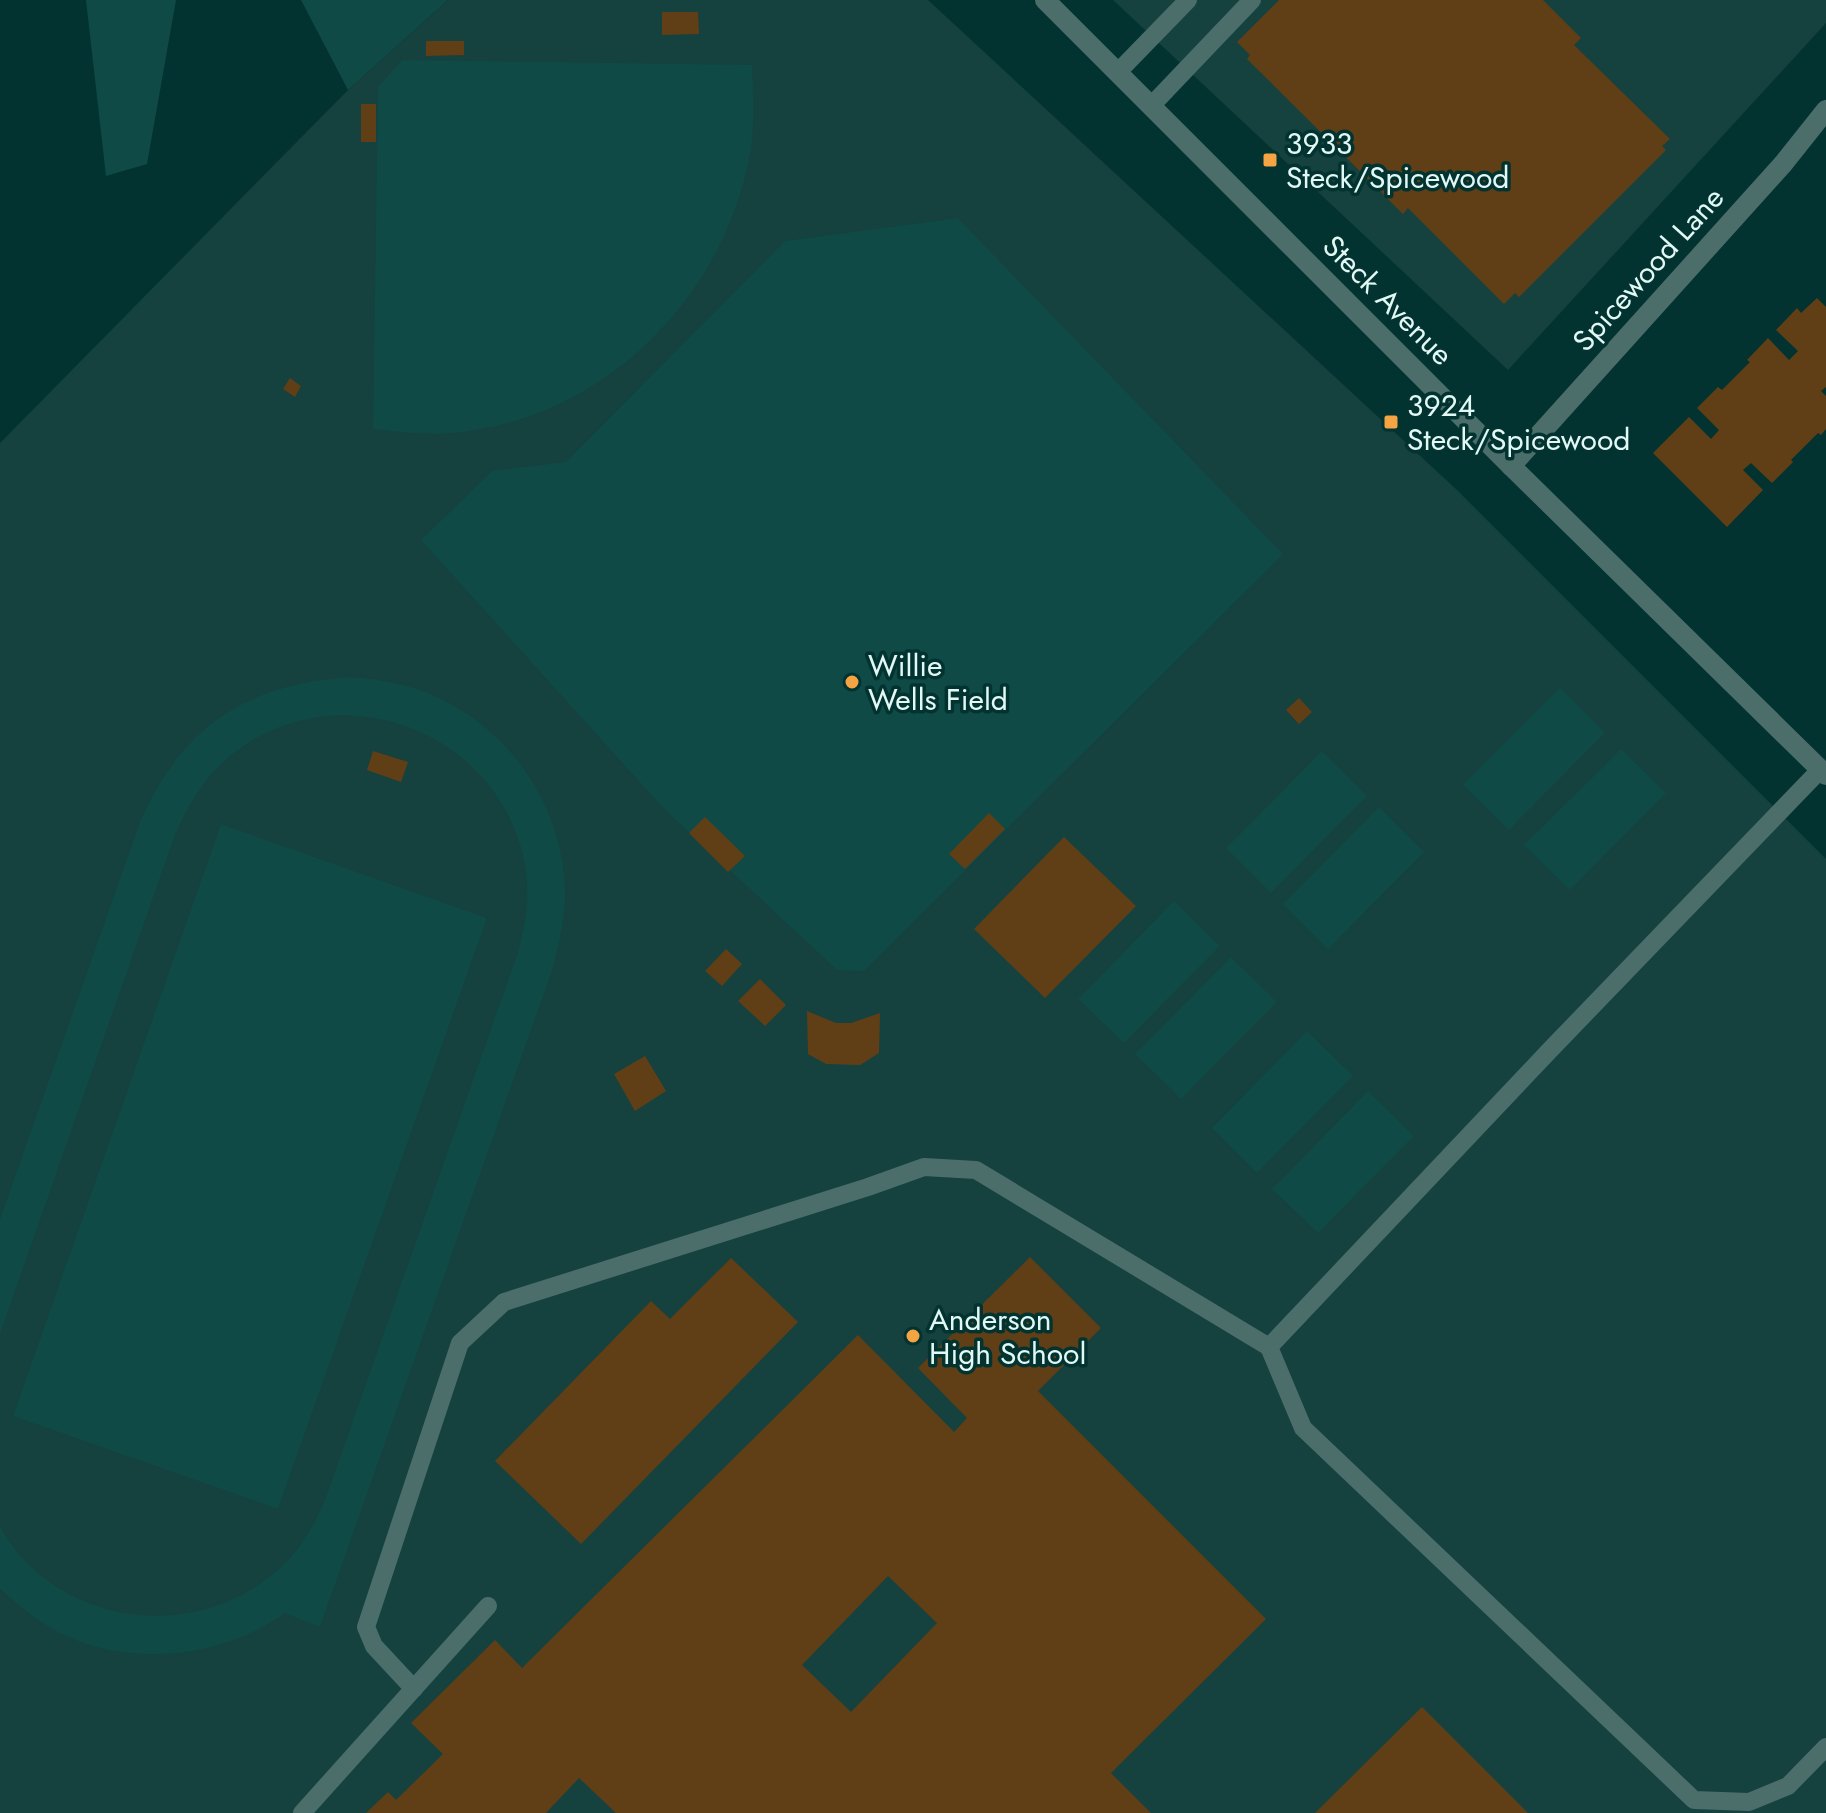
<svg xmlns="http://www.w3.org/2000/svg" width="1826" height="1813" viewBox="0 0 1826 1813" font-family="Jost,sans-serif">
  <rect width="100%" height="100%" fill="#023330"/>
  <path fill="#15413e" d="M448 0H928L1457 490 1826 859V1813H0V443L348 90Z
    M1113 0H1826V23L1508 370Z"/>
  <path fill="#0f4a46" d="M86 0H176L147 164 106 176Z
    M301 0H448L348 90Z
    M402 60 752 65C753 95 755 125 750 155 723 300 601 421 452 433 426 435 399 432 373 429L378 87Z
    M958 218 1283 554 864 971 837 970 664 809 421 540 492 471 566 462 785 241Z
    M351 677C374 679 396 682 417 689 506 719 568 808 565 901 564 924 558 946 553 968L320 1627 285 1613C219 1661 120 1669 49 1627 31 1616 16 1603 0 1589V1527C57 1627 196 1645 280 1568 302 1548 315 1523 326 1497L517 955C522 937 526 920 527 901 530 859 513 815 487 783 421 703 298 691 221 764 200 784 187 809 175 835L0 1334V1219L140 822C183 725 246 684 351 677Z
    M1560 688 1605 733 1509 830 1463 785Z
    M1621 749 1666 793 1570 890 1524 845Z
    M1322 751 1367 796 1271 893 1226 848Z
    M1379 807 1424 852 1328 949 1283 904Z
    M221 824 487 918 278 1509 13 1416Z
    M1174 901 1220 946 1124 1043 1078 999Z
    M1231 957 1277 1002 1181 1099 1135 1054Z
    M1307 1031 1353 1076 1257 1173 1212 1128Z
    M1368 1091 1414 1136 1318 1233 1272 1189Z"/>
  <path fill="#613f16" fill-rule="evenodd" d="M1279 0H1543L1581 38 1574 45 1670 139 1662 146 1666 150 1519 297 1515 293 1504 304 1408 208 1403 214 1247 59 1250 55 1237 42Z
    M662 12H698L699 34 662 35Z
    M426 41H464V55L426 56Z
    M361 104H376V142H361Z
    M1817 298 1826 307V387L1821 391 1826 396V429L1821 435 1818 433 1791 460 1793 462 1772 483 1751 463 1743 470 1763 490 1727 527 1653 453 1689 417 1711 439 1719 430 1697 408 1718 387 1722 390 1750 362 1747 360 1768 338 1789 360 1798 351 1776 330 1797 308 1801 313Z
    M290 378 301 386 295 397 283 389Z
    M1299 698 1312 712 1299 724 1286 710Z
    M373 751 408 762 401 782 367 770Z
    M989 813 1005 829 965 869 949 854Z
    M705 817 745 856 728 872 689 833Z
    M1064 837 1136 906 1045 998 974 929Z
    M726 949 742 964 722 986 705 971Z
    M760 979 786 1005 765 1026 738 1001Z
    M807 1011 836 1023H851L880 1013 879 1053 860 1065 826 1064 808 1054Z
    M645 1056 666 1091 635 1111 614 1074Z
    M1030 1257 1101 1328 1038 1391 1266 1619 1111 1773 1151 1813H616L579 1778 546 1813H366L388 1792 396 1800 443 1754 411 1723 495 1640 522 1668 858 1335 954 1432 967 1418 918 1368ZM888 1576 937 1623 851 1712 802 1665Z
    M731 1258 798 1322 581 1544 495 1461 651 1301 670 1319Z
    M1422 1707 1528 1813H1315Z"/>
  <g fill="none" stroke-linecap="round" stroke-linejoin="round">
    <path stroke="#4b6e6b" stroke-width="18" d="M1118 72 1188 0
      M1151 106 1252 0
      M1269 1347 1303 1428 1694 1800 1749 1802 1788 1786 1826 1747
      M414 1689 374 1646 366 1627 460 1343 504 1302 868 1187 924 1167 976 1170 1269 1347 1550 1050 1820 770
      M302 1813 488 1606"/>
    <path stroke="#4b6e6b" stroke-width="20" d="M1511 466 1783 164 1826 110"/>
    <path stroke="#4b6e6b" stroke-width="20" d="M1045 0 1511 466 1826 775"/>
  </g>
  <g fill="#f4a443" stroke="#023330" stroke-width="3">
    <rect x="1262" y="152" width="16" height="16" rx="4"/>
    <rect x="1383" y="414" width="16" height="16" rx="4"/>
    <circle cx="852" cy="682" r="8"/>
    <circle cx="913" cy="1336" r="8"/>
  </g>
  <g text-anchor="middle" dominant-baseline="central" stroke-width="7" stroke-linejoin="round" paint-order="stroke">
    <g font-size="30" fill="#e1f8f5" stroke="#023330" text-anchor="start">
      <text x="1286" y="143">3933<tspan x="1286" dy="34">Steck/Spicewood</tspan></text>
      <text x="1407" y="405">3924<tspan x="1407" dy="34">Steck/Spicewood</tspan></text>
      <text x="868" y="665">Willie<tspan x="868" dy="34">Wells Field</tspan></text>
      <text x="929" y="1319">Anderson<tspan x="929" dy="34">High School</tspan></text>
    </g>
    <g font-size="30" fill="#e1f8f5" stroke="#023330">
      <text transform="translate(1648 269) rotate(-48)">Spicewood Lane</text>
      <text transform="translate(1388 300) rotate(45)">Steck Avenue</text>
    </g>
  </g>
</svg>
